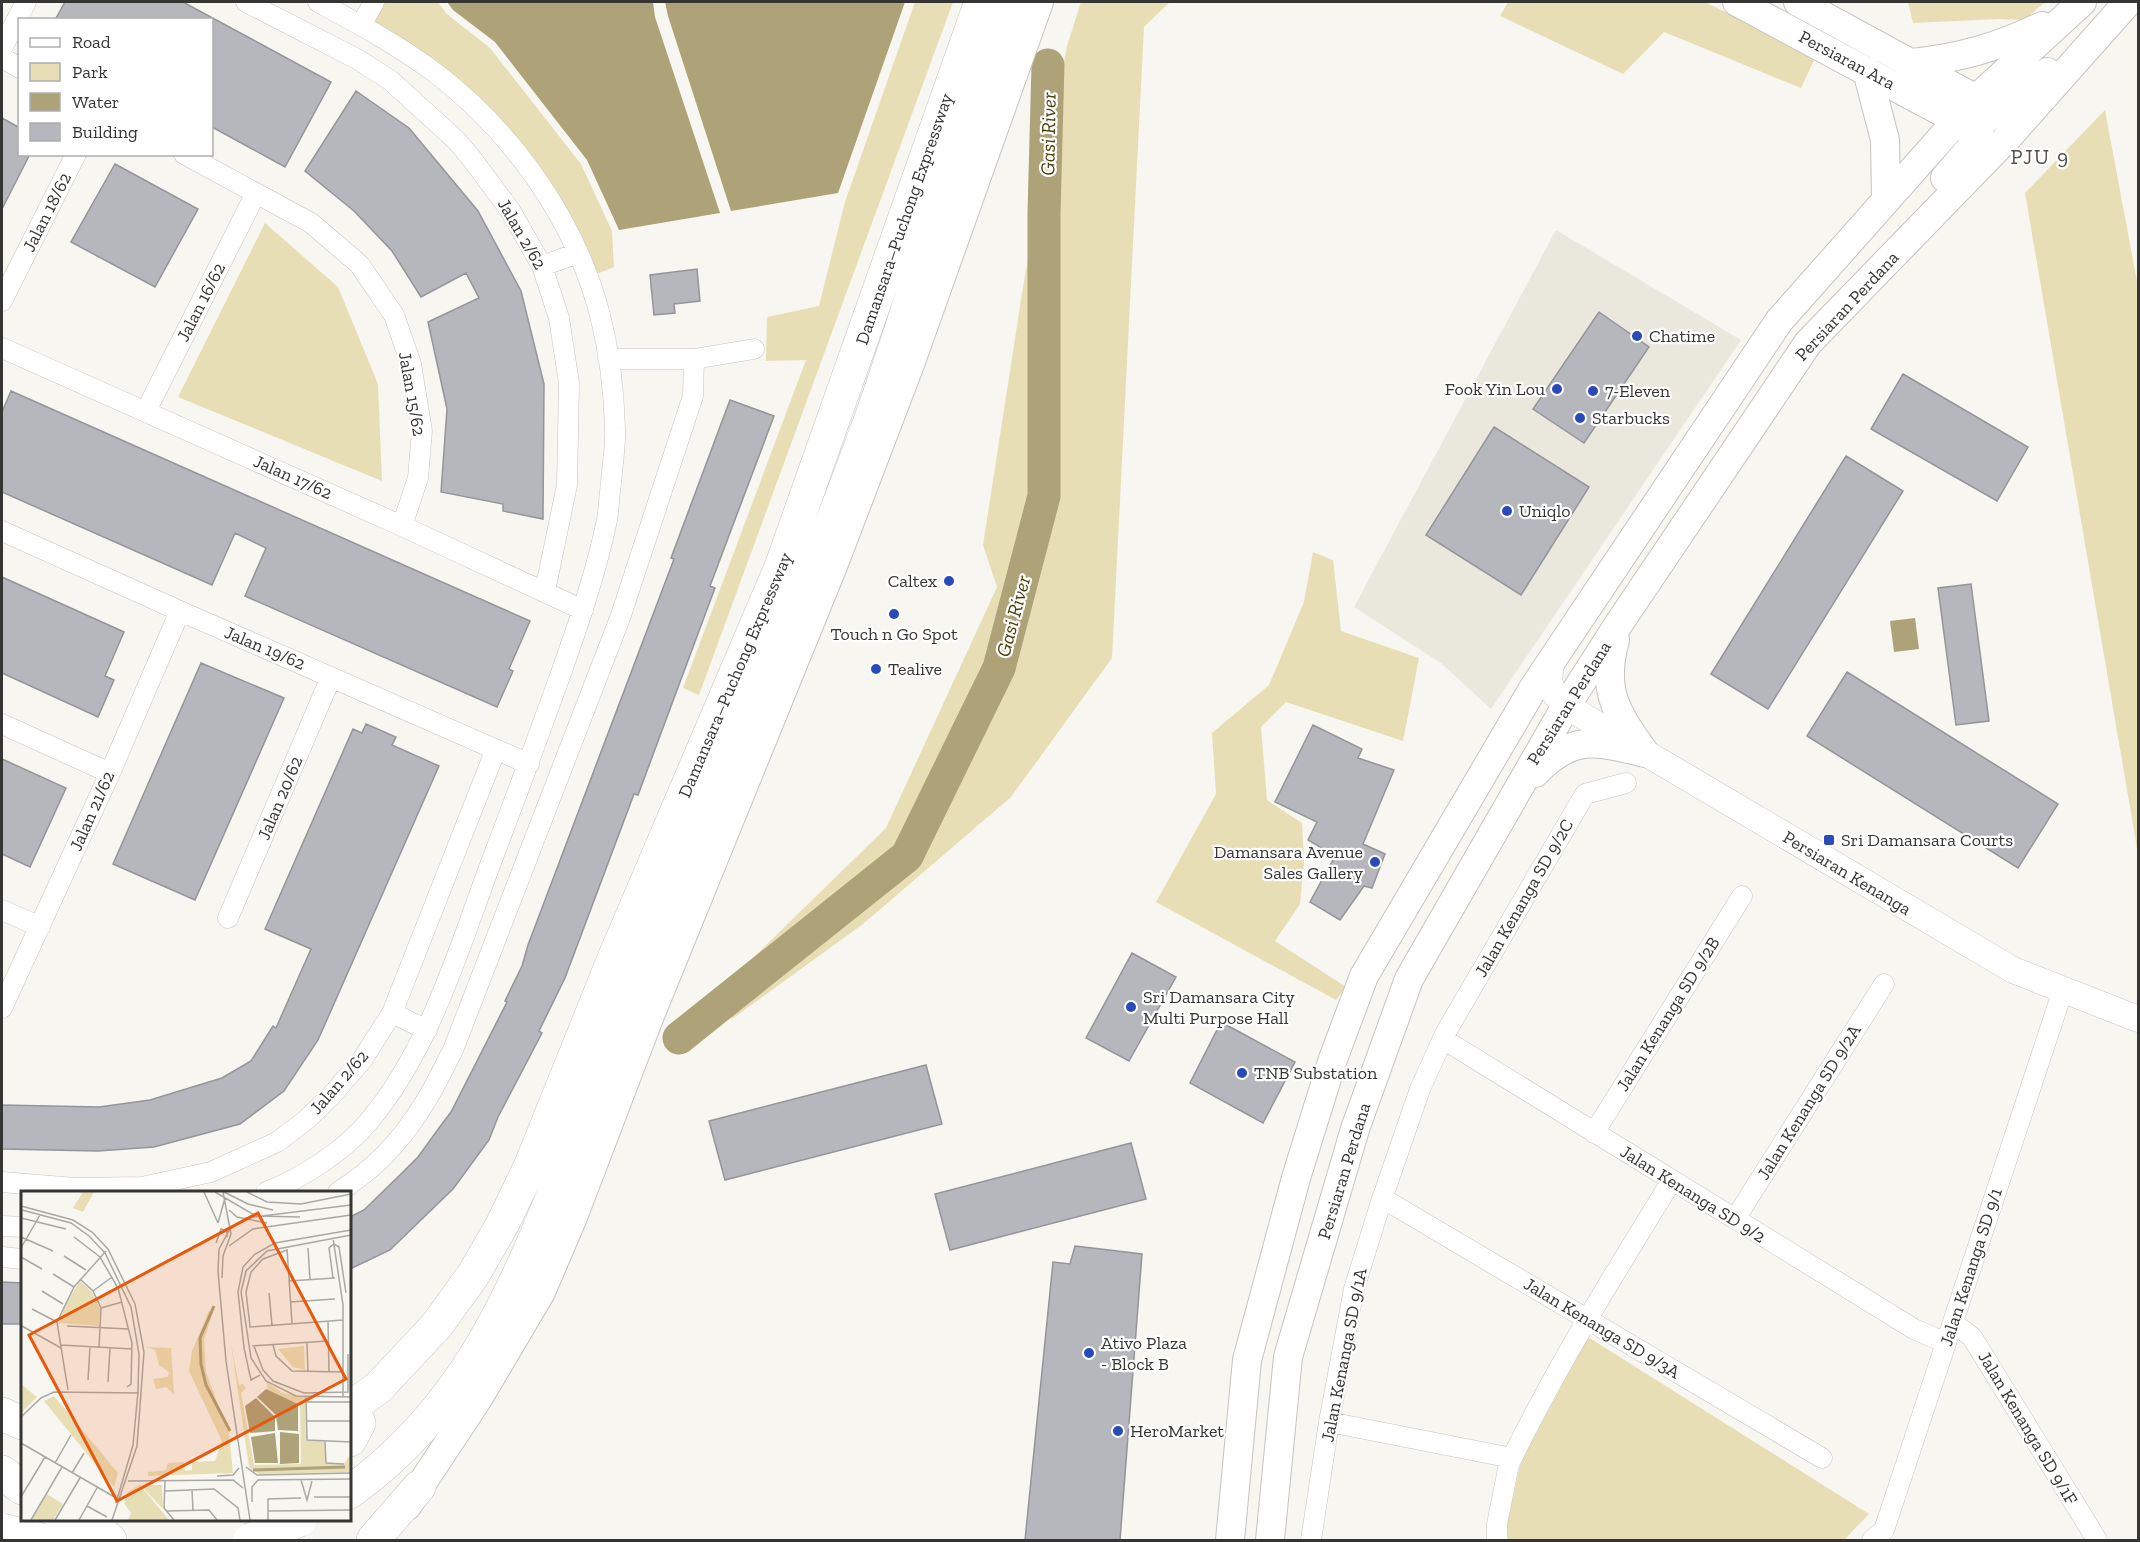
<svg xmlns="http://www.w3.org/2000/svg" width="2140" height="1542" viewBox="0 0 2140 1542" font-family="'Zilla Slab',serif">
  <rect width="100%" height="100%" fill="#f7f6f0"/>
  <path fill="#eae7dc" d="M1556 230 1741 340 1491 709 1441 663 1354 607Z"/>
  <path fill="#e8deb6" d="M377 2H438L447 14 490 48 581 164 612 231 614 267 589 277 510 139 366 23Z
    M915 2H953L699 695 683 688 806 360 766 361 767 317 819 306 845 202Z
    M1081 2H1170L1144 27 1112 658 1011 797 863 924 732 1019 714 996 886 828 997 587 983 545 1023 287 1052 122 1067 46Z
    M1508 2H1705L1816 56 1801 88 1664 32 1623 74 1500 16Z
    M1908 2H2045L2024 20 1999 19 1913 23Z
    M2105 110 2138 287V854L2025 193Z
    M265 223 338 287 378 384 382 481 178 397Z
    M1313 552 1333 560 1341 631 1419 658 1403 741 1286 702 1261 727 1267 800 1302 823 1304 862 1300 904 1275 941 1346 987 1336 1000 1156 902 1216 794 1212 733 1269 685 1304 602Z
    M1588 1337 1869 1514 1844 1540H1508L1507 1524 1521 1461Z"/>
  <path fill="#ada278" d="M447 2H653L655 17 720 213 619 230 587 160 495 42 453 10Z
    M665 2H905L838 193 731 211 668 16Z
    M1915 618 1919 649 1894 652 1890 621Z"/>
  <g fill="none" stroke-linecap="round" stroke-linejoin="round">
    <path stroke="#ada278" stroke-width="33" d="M679 1038 907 856 999 668 1044 496V213L1048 65"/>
  </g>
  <path fill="#b5b7bc" stroke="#93959a" stroke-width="1.5" d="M65 2H183L331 82 285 167 212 127V20H55Z
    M356 91 409 128 478 211 521 291 544 384 543 519 503 511V504L441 492 447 409 428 322 479 298 466 273 421 297 392 251 354 211 305 171Z
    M2 118 20 128V154H30L2 209Z
    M115 164 198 209 155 287 71 242Z
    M697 269 700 301 674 304 675 313 654 315 650 275Z
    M1599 312 1649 347 1584 443 1533 409Z
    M1903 374 2028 447 1997 501 1871 429Z
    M11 391 530 621 509 669 513 671 497 707 245 596 266 548 235 533 212 585 2 492V412Z
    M730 400 774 416 710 586 715 588 638 795 634 794 565 978 539 1031 542 1033 498 1117 489 1140 453 1189 390 1250 350 1269V1217L364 1210 403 1172 418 1157 439 1128 451 1112 507 1002 505 1001 522 966 528 945 674 559 671 558Z
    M1494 427 1589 487 1521 595 1426 535Z
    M1846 456 1903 491 1768 709 1711 674Z
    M2 577 124 632 105 676 114 680 98 717 2 673Z
    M1971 584 1989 721 1956 725 1938 588Z
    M201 663 284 698 195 900 113 864Z
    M1847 672 2058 804 2018 868 1807 736Z
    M366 724 396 737 392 745 439 766 318 1040 284 1091 240 1124 154 1147 98 1151 2 1149V1105L99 1107 150 1100 222 1078 251 1061 273 1026 276 1028 311 949 265 929 353 729 362 733Z
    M1313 725 1362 749 1358 758 1394 770 1363 844 1385 854 1372 888 1364 886 1340 920 1310 902 1335 856 1308 840 1317 822 1275 802Z
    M2 759 66 788 30 867 2 854Z
    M1132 953 1176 977 1129 1061 1086 1038Z
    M1221 1022 1295 1062 1263 1123 1190 1083Z
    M926 1065 942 1124 725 1180 709 1121Z
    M1131 1143 1146 1199 950 1250 935 1194Z
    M1075 1246 1142 1254 1120 1540H1025L1053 1262 1070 1264Z
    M2 1282 22 1283V1324H2Z"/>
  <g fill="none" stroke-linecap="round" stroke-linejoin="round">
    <defs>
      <path id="minor" d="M246 2 357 59 390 80 456 140 472 159 510 210 542 266 559 318 569 383 567 485 545 591
        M361 25 374 2
        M2 48 26 2
        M2 58 20 68
        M184 154 311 223 359 264 394 315 411 364 422 431 418 478 402 526
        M542 266 578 253
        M2 301 76 154
        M2 348 402 526 583 610
        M694 359 754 349
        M146 411 256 193
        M2 531 180 611 529 764
        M2 724 110 773
        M2 910 40 927
        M228 918 331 677
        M2 1008 110 773 180 611
        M392 1013 427 1030
        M1443 1039 1914 1329 1946 1343
        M1594 1133 1742 896
        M2 1182 75 1188 142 1187 211 1172 277 1142 306 1120 331 1096 362 1060 392 1013 496 749
        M266 1192C301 1179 346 1150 370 1120 431 1047 460 945 493 857 516 797 538 737 560 676 578 625 596 573 607 520 609 508 609 496 611 484 612 466 616 446 615 428 614 391 609 351 600 315 575 219 512 131 434 72 398 45 357 23 318 2
        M338 1192C372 1171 401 1141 422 1107 434 1089 443 1069 453 1050L620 618 693 396 694 359H608
        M1382 1198 1822 1458
        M1735 1219 1884 984
        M2 1226 22 1227
        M2 1257 22 1259
        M1953 1323 1972 1337 2097 1540
        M1329 1422 1512 1458
        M1311 1540 1329 1422 1354 1289 1381 1202 1420 1089 1446 1032 1585 794 1626 783
        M1497 1540V1524L1509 1464 1512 1458C1559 1362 1616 1271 1672 1180
        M1872 1540 1884 1530 2063 990"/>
      <path id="tertiary" d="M1552 660C1547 684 1548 688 1566 706L2013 970 2138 1019"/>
      <path id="secondary" d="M1737 2 1957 120 1974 122
        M1798 2 1976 99
        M1912 63C1960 58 1998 47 2042 26
        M1867 71 1885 140 1886 200
        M1945 178 1970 149 1982 122 2047 72
        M1615 640C1601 691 1616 712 1645 753
        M1535 773C1572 734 1597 741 1645 753
        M407 1506 479 1397 541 1292 573 1217 649 1018 833 566 909 367 1039 2
        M1230 1540 1247 1360 1296 1178 1333 1059 1364 976 1534 687 1779 321 1976 99 2082 2
        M1270 1540 1288 1357 1355 1129 1409 979 1566 706 1620 622 1808 343 2008 137 2128 2"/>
      <path id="motorway" d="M350 1408 378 1388 437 1325 473 1275 502 1225 530 1167 615 956 781 567 981 2
        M2 1414 22 1423
        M350 1440 359 1423
        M2 1472 22 1488
        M350 1492C466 1408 513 1295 565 1166 592 1100 619 1033 646 967 721 790 800 613 866 432 887 375 905 317 924 259 954 173 984 87 1013 2
        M59 1520 83 1540
        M88 1520 110 1540
        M373 1540 419 1487"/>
    </defs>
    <use href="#minor" stroke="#c5c4bf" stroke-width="21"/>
    <use href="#tertiary" stroke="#c5c4bf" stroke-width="27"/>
    <use href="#secondary" stroke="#c5c4bf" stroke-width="30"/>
    <use href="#motorway" stroke="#c5c4bf" stroke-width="34"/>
    <use href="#minor" stroke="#fff" stroke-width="20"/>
    <use href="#tertiary" stroke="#fff" stroke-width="26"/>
    <use href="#secondary" stroke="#fff" stroke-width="28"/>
    <use href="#motorway" stroke="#fff" stroke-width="33"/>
    <defs>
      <path id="motorway-bridge" d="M2 1530 42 1540
        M250 1540 300 1520"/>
    </defs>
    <use href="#motorway-bridge" stroke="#c5c4bf" stroke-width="34" stroke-linecap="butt"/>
    <use href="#motorway-bridge" stroke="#fff" stroke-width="33"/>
  </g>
  <g fill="#2a4aba" stroke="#fff" stroke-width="2">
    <circle cx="1637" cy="336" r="6"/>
    <circle cx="1557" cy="389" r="6"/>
    <circle cx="1593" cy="391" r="6"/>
    <circle cx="1580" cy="418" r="6"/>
    <circle cx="1507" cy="511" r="6"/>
    <circle cx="949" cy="581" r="6"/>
    <circle cx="894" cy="614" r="6"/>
    <circle cx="876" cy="669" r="6"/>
    <rect x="1823" y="834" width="12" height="12" rx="3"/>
    <circle cx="1375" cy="862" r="6"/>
    <circle cx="1131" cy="1007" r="6"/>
    <circle cx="1242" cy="1073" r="6"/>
    <circle cx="1089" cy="1353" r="6"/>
    <circle cx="1118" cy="1431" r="6"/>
  </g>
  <g text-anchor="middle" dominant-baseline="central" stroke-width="4.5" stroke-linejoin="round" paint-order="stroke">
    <g font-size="18" fill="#353533" stroke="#fff">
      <text transform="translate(1847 60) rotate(28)">Persiaran Ara</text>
      <text transform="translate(47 212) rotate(-63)">Jalan 18/62</text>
      <text transform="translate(904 219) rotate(-71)">Damansara–Puchong Expressway</text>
      <text transform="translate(522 234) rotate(60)">Jalan 2/62</text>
      <text transform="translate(201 302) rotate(-63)">Jalan 16/62</text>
      <text transform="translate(1847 306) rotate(-47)">Persiaran Perdana</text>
      <text transform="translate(412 394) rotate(80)">Jalan 15/62</text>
      <text transform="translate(293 477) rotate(24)">Jalan 17/62</text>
      <text transform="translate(265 648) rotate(23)">Jalan 19/62</text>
      <text transform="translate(735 675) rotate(-67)">Damansara–Puchong Expressway</text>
      <text transform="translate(1569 703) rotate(-58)">Persiaran Perdana</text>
      <text transform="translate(280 798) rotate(-67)">Jalan 20/62</text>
      <text transform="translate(92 811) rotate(-66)">Jalan 21/62</text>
      <text transform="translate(1847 873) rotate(31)">Persiaran Kenanga</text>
      <text transform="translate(1524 898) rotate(-60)">Jalan Kenanga SD 9/2C</text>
      <text transform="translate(1668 1014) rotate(-58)">Jalan Kenanga SD 9/2B</text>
      <text transform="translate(339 1082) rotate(-49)">Jalan 2/62</text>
      <text transform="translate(1809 1102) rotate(-58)">Jalan Kenanga SD 9/2A</text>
      <text transform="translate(1344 1171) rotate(-73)">Persiaran Perdana</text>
      <text transform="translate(1693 1194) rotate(32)">Jalan Kenanga SD 9/2</text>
      <text transform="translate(1971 1267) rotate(-72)">Jalan Kenanga SD 9/1</text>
      <text transform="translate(1602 1328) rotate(31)">Jalan Kenanga SD 9/3A</text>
      <text transform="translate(1344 1355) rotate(-79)">Jalan Kenanga SD 9/1A</text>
      <text transform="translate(2028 1428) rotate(59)">Jalan Kenanga SD 9/1F</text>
    </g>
    <g font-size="18" fill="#353533" stroke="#fff" text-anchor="start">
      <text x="1649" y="336">Chatime</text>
      <text x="1545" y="389" text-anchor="end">Fook Yin Lou</text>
      <text x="1605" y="391">7-Eleven</text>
      <text x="1592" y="418">Starbucks</text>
      <text x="1519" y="511">Uniqlo</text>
      <text x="937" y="581" text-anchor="end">Caltex</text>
      <text x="894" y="634" text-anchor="middle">Touch n Go Spot</text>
      <text x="888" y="669">Tealive</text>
      <text x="1841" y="840">Sri Damansara Courts</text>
      <text x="1363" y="852" text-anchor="end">Damansara Avenue<tspan x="1363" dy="21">Sales Gallery</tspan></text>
      <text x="1143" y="997">Sri Damansara City<tspan x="1143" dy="21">Multi Purpose Hall</tspan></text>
      <text x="1254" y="1073">TNB Substation</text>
      <text x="1101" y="1343">Ativo Plaza<tspan x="1101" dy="21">- Block B</tspan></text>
      <text x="1130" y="1431">HeroMarket</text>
    </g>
    <g font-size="20" font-style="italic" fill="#4b3e08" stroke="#fff">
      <text transform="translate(1048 134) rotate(-89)">Gasi River</text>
      <text transform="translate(1013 616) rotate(-75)">Gasi River</text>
    </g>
    <g font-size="21" letter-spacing="1.5" fill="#51504b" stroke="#fff">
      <text x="2040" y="156">PJU 9</text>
    </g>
  </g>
  <g transform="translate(21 1191)">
    <rect width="330" height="330" fill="#f7f6f0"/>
    <path d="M62 1H73L62 21 52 17ZM59 90 71 101 79 118 78 135 38 132 43 115ZM188 120 192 121 183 149 185 181 208 243 212 282 127 285V281L145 279 147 272 163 271 164 280 171 279V271L194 270 201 250 168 180 171 160ZM210 153 218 194 222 193 225 197 220 202 233 274 280 273 279 213 253 203 246 198V191L262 202 284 206 285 250H304V273H323L330 262V281L238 283 228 276ZM283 155 284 179 272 176 257 158ZM125 156 150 157 153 203 145 196 135 198 132 188 147 186 148 181 138 174 134 159ZM0 193 16 206 0 222ZM33 205 97 282 93 296 23 210ZM118 294H119L148 329H107L110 322 103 312 107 301ZM121 294H141L142 318 124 299ZM26 303 42 313 32 329H11Z" fill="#e8deb6"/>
    <path d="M245 198 277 213V240L257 239 255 224 236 206ZM235 207 254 226V240L229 242 224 215ZM259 241 278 243V272L259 273ZM254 242 257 272H234L230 246Z" fill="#ada278"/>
    <path fill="none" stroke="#ada278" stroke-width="3" d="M193 115 179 147 180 173 185 194 209 240M232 279 324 276"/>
    <path fill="none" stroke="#a9a9a4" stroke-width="1.5" d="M183 1 197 32M194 1 235 25 279 26M203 1 227 13 252 19M226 1 246 11 280 13 330 3M0 15 52 29 71 41 87 58 114 113 123 161 116 255 91 329M1 19 50 32 68 45 84 62 110 116 118 163 117 201 112 254 95 312M208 19 216 26 246 32M0 27 45 38M197 32 204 7M330 44 246 60 225 80 220 101 230 167 245 190 275 205 330 206M0 46 32 60M53 46 79 66 97 97 111 152 110 193 106 196M312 47 322 114V206M195 52 200 38 206 40V46M208 55 232 38 330 24M0 57 19 24M287 57 289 89M266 58 271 132M43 65 65 79M0 66 21 78M32 83 53 96M201 87 202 65 210 43 202 1M312 87 308 57 313 53 318 56 325 102M59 88 72 100 80 117 78 156M268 90 314 87M21 100 42 113M72 100 91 86M248 102 251 134M269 111 314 108M80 117 101 111M11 118 36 131M307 130 308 181M1 135 40 157M46 135 108 138M229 135 225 101 230 81 242 68 266 59M228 136 322 129M286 152 287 181M40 154 111 158M252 154 255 165 271 180 322 181M231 155 307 150M233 155 242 179 252 190 283 202 327 201V163M239 184 230 189 223 157 217 101 222 76 234 63 254 52 330 39M67 189 69 156M87 191 89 157M47 199 36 131 53 96 85 60M285 205 286 249 330 251M285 211H330M0 226 20 207 33 201 118 202M285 230H330M304 250 305 272 323 273M0 252 97 308M34 272 50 244M225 276 236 284 330 282M51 282 63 262M196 285 212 284 218 277M280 289 286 309 291 290M107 290 212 289 222 297M144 290 143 317 153 329M171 299 172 320M144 300 193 298 217 317 219 329M0 306 24 266M293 306H330M231 311V296L237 289 330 288M66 315 86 326M146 320 188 319 196 329M247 320 330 319M10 329 41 276M34 329 59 287M58 329 76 297M229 329 205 170 197 80 198 58 209 38 225 27 330 14M247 329V308L280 307"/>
    <path fill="#e8590c" fill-opacity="0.15" stroke="#e8590c" stroke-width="3" d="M237 22 325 188 96 310 8 144Z"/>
    <rect width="330" height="330" fill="none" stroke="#353533" stroke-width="3"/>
  </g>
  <rect width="2140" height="1542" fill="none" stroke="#353533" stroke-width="6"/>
  <rect x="18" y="18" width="195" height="138" fill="#ffffff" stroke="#aeaead" stroke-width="1.5"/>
  <rect x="30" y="38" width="30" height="9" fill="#ffffff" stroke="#aeaead" stroke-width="1.5"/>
  <text x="72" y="48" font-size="18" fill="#353533">Road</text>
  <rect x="30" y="63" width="30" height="18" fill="#e8deb6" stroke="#aeaead" stroke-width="1.5"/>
  <text x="72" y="78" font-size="18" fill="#353533">Park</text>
  <rect x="30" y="93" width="30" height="18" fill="#ada278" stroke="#aeaead" stroke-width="1.5"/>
  <text x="72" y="108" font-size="18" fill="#353533">Water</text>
  <rect x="30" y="123" width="30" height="18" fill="#b5b7bc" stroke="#aeaead" stroke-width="1.5"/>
  <text x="72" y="138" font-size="18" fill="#353533">Building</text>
</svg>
